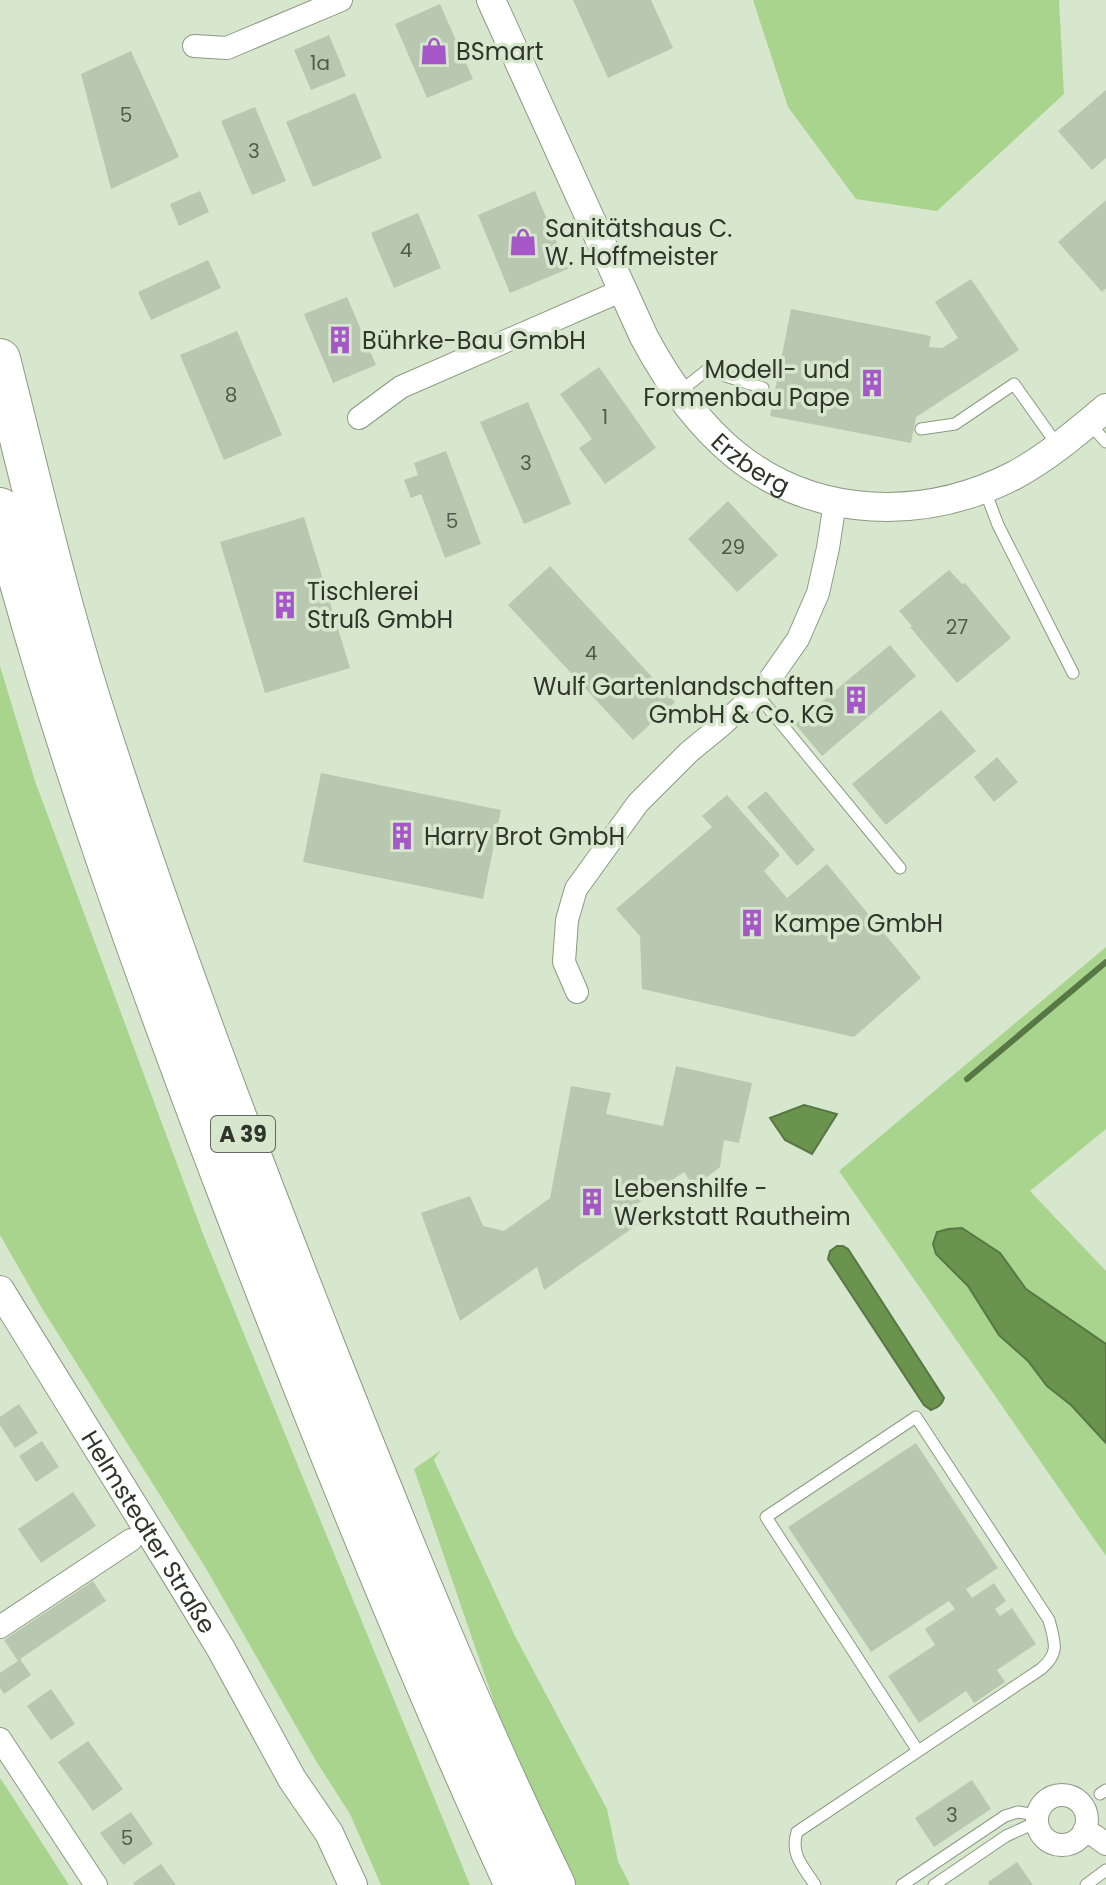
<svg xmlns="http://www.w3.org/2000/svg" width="1106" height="1885" viewBox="0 0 1106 1885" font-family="Poppins,sans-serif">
  <rect width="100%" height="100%" fill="#d7e7ce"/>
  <path fill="#a9d48e" d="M753 0H1059L1064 94 937 211 856 199 788 107Z
    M0 666 35 781 203 1234 470 1885H381L350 1814 316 1761 204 1565 43 1310 0 1235Z
    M1106 947V1129L1030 1191 1106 1271V1344L1026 1289 1000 1253 936 1254 968 1286 999 1335 1028 1361 1047 1386 1071 1405 1106 1443V1556L839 1171Z
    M441 1450 434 1460 515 1636 607 1809 618 1861 630 1885H570L526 1795 414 1469Z
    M0 1779H1L69 1885H0Z"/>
  <path fill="#6a934e" stroke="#587744" stroke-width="2" d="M804 1105 837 1114 812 1154 785 1140 770 1118Z
    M962 1228 1000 1253 1026 1289 1106 1344V1443L1071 1405 1047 1386 1028 1361 999 1335 968 1286 936 1254 933 1244 937 1232 948 1229Z
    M837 1246H843L848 1249 944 1398C942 1405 938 1407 931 1410L924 1405 828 1259 830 1251Z"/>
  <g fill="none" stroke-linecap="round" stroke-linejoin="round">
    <path stroke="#587744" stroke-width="6" d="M967 1079 1106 962"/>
  </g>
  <path fill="#b8c7af" d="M573 0H651L673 48 608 78Z
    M440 4 473 79 427 98 395 24Z
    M329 35 346 76 311 90 294 50Z
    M131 51 179 157 111 189 81 74Z
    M1106 90V158L1092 170 1058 131Z
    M355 93 382 158 313 187 286 122Z
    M255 107 286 181 252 195 221 121Z
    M200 191 209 212 179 226 170 204Z
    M535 191 568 269 510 293 478 215Z
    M1106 200V288L1102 292 1058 242Z
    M418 213 441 268 394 288 371 233Z
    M208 260 221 288 151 320 138 292Z
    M971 279 1019 350 916 417 911 443 770 416 791 309 931 336 929 347 942 348 958 338 935 302Z
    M347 297 376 365 333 383 304 314Z
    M237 331 282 435 224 460 180 355Z
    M599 367 656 448 605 484 579 448 592 439 560 394Z
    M528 402 571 504 524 524 480 422Z
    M446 451 481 544 445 558 421 494 411 498 404 480 418 475 414 463Z
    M728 501 778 555 737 592 688 539Z
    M304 517 350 668 265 693 220 542Z
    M550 566 675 702 633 740 508 605Z
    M949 570 962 584 965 583 1011 638 957 683 910 627 912 626 899 611Z
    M890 645 916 676 822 756 795 724Z
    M941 710 976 751 886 825 852 784Z
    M997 757 1018 782 994 802 974 777Z
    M321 773 501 810 483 899 303 862Z
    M766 791 815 850 797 866 747 807Z
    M727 795 780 855 764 871 787 898 827 864 921 978 854 1037 642 989 640 936 616 909 712 827 702 816Z
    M676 1066 752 1083 739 1143 724 1140 720 1167 694 1187 684 1172 634 1206 644 1220 544 1290 537 1267 460 1321 421 1213 470 1196 483 1226 504 1231 550 1198 571 1086 611 1093 606 1114 663 1126Z
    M19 1404 38 1433 15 1448 0 1425V1417Z
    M42 1441 59 1467 36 1482 19 1456Z
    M916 1443 998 1568 966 1589 972 1598 994 1583 1006 1601 995 1609 1000 1616 1012 1608 1036 1644 997 1670 1005 1682 974 1703 966 1691 919 1723 888 1676 935 1645 925 1629 955 1609 949 1601 871 1652 788 1527Z
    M73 1492 96 1526 41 1563 18 1529Z
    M93 1581 106 1601 20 1659 31 1675 4 1694 0 1688V1673L18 1661 4 1640Z
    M51 1689 75 1724 51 1740 27 1706Z
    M88 1741 123 1789 93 1811 58 1762Z
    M972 1780 991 1809 934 1847 915 1818Z
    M131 1812 153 1844 123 1865 100 1833Z
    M1017 1862 1033 1885H989L988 1882Z
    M161 1864 176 1885H135L133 1883Z"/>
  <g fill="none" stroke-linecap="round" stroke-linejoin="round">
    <defs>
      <path id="service" d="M678 393 707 370 763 388
        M1089 423 1106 442
        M921 429 955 424 1014 384 1058 446
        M984 488 998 525 1073 673
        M756 693 900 868
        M1100 1794 1106 1790
        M815 1885C803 1866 790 1855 797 1832L1041 1669C1060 1653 1055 1643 1049 1620L916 1417 766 1517 918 1751
        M902 1885 1005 1816 1018 1812 1037 1815
        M934 1885 1006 1836 1037 1822
        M1086 1885 1106 1870"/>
      <path id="minor" d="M194 46 227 48 341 0
        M359 418 401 387 623 290
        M577 992 564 962 567 920 576 889 638 803 689 752 722 725 768 682 798 639 818 593 828 548 835 502
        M0 1627 131 1540
        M0 1739 96 1885
        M1037 1820a25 25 0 1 1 50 0a25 25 0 1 1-50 0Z
        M1084 1831 1095 1836 1106 1844"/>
      <g id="tertiary">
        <path id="s1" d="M491 0 644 337C668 382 697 424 737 456 817 519 924 521 1013 476 1047 458 1076 433 1106 408"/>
        <path id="s2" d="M0 1290 178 1578 221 1649 292 1779 329 1833 353 1885"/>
      </g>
      <path id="motorway" d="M0 359C29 473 55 587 90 699 160 920 242 1136 327 1352 398 1531 470 1711 555 1885
        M0 508C60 742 143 969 229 1195 318 1428 411 1659 515 1885"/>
    </defs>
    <use href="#service" stroke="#8b9a82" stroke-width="13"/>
    <use href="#minor" stroke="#8b9a82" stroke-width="24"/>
    <use href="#tertiary" stroke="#8b9a82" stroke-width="30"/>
    <use href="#motorway" stroke="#8b9a82" stroke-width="42"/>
    <use href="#service" stroke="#fff" stroke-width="11"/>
    <use href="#minor" stroke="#fff" stroke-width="22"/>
    <use href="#tertiary" stroke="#fff" stroke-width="28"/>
    <use href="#motorway" stroke="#fff" stroke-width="40"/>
  </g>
  <defs>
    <symbol id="shop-bare" viewBox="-9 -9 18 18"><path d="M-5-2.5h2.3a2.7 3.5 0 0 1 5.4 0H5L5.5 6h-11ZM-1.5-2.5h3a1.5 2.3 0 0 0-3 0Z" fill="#a557c8" stroke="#d7e7ce" stroke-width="2.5" paint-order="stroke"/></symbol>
    <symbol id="building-bare" viewBox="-9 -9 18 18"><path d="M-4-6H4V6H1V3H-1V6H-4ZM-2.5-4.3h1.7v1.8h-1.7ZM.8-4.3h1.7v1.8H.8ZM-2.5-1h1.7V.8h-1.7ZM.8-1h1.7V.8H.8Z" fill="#a557c8" stroke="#d7e7ce" stroke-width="2.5" paint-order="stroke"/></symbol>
  </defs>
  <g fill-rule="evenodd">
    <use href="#shop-bare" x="414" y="31" width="40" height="40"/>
    <use href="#shop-bare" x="503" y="222" width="40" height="40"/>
    <use href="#building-bare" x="320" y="320" width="40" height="40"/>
    <use href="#building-bare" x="852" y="363" width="40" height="40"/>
    <use href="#building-bare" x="265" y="585" width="40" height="40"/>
    <use href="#building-bare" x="836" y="680" width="40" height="40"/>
    <use href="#building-bare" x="382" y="816" width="40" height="40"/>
    <use href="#building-bare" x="732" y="903" width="40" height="40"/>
    <use href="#building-bare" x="572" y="1182" width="40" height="40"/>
  </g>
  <g text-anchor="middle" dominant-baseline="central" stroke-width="7" stroke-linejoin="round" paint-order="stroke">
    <g font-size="20" fill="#515a4c">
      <text x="320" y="63">1a</text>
      <text x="126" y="115">5</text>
      <text x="254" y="151">3</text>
      <text x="406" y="250">4</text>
      <text x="231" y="395">8</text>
      <text x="605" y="417">1</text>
      <text x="526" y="463">3</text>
      <text x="452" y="521">5</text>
      <text x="733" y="547">29</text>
      <text x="957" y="627">27</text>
      <text x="591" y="653">4</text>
      <text x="952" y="1815">3</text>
      <text x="127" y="1838">5</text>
    </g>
    <rect fill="#d7e7ce" stroke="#616a5c" stroke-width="2" x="211" y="1116" width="64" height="36" rx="6"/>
    <g font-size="22" font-weight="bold" fill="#2f352b">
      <text x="243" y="1134">A 39</text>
    </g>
    <g font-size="24" fill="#2f352b" stroke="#d7e7ce" text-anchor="start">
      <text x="456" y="51">BSmart</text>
      <text x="545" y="228">Sanitätshaus C.<tspan x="545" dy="28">W. Hoffmeister</tspan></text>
      <text x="362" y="340">Bührke-Bau GmbH</text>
      <text x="850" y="369" text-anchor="end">Modell- und<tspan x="850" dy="28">Formenbau Pape</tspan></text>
      <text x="307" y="591">Tischlerei<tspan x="307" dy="28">Struß GmbH</tspan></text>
      <text x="834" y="686" text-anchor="end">Wulf Gartenlandschaften<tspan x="834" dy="28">GmbH &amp; Co. KG</tspan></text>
      <text x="424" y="836">Harry Brot GmbH</text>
      <text x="774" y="923">Kampe GmbH</text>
      <text x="614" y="1188">Lebenshilfe -<tspan x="614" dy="28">Werkstatt Rautheim</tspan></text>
    </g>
    <g font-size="24" fill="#2f352b" stroke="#d7e7ce">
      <text stroke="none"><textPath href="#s1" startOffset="538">Erzberg</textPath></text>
      <text stroke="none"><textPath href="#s2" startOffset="284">Helmstedter Straße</textPath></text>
    </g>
  </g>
</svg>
